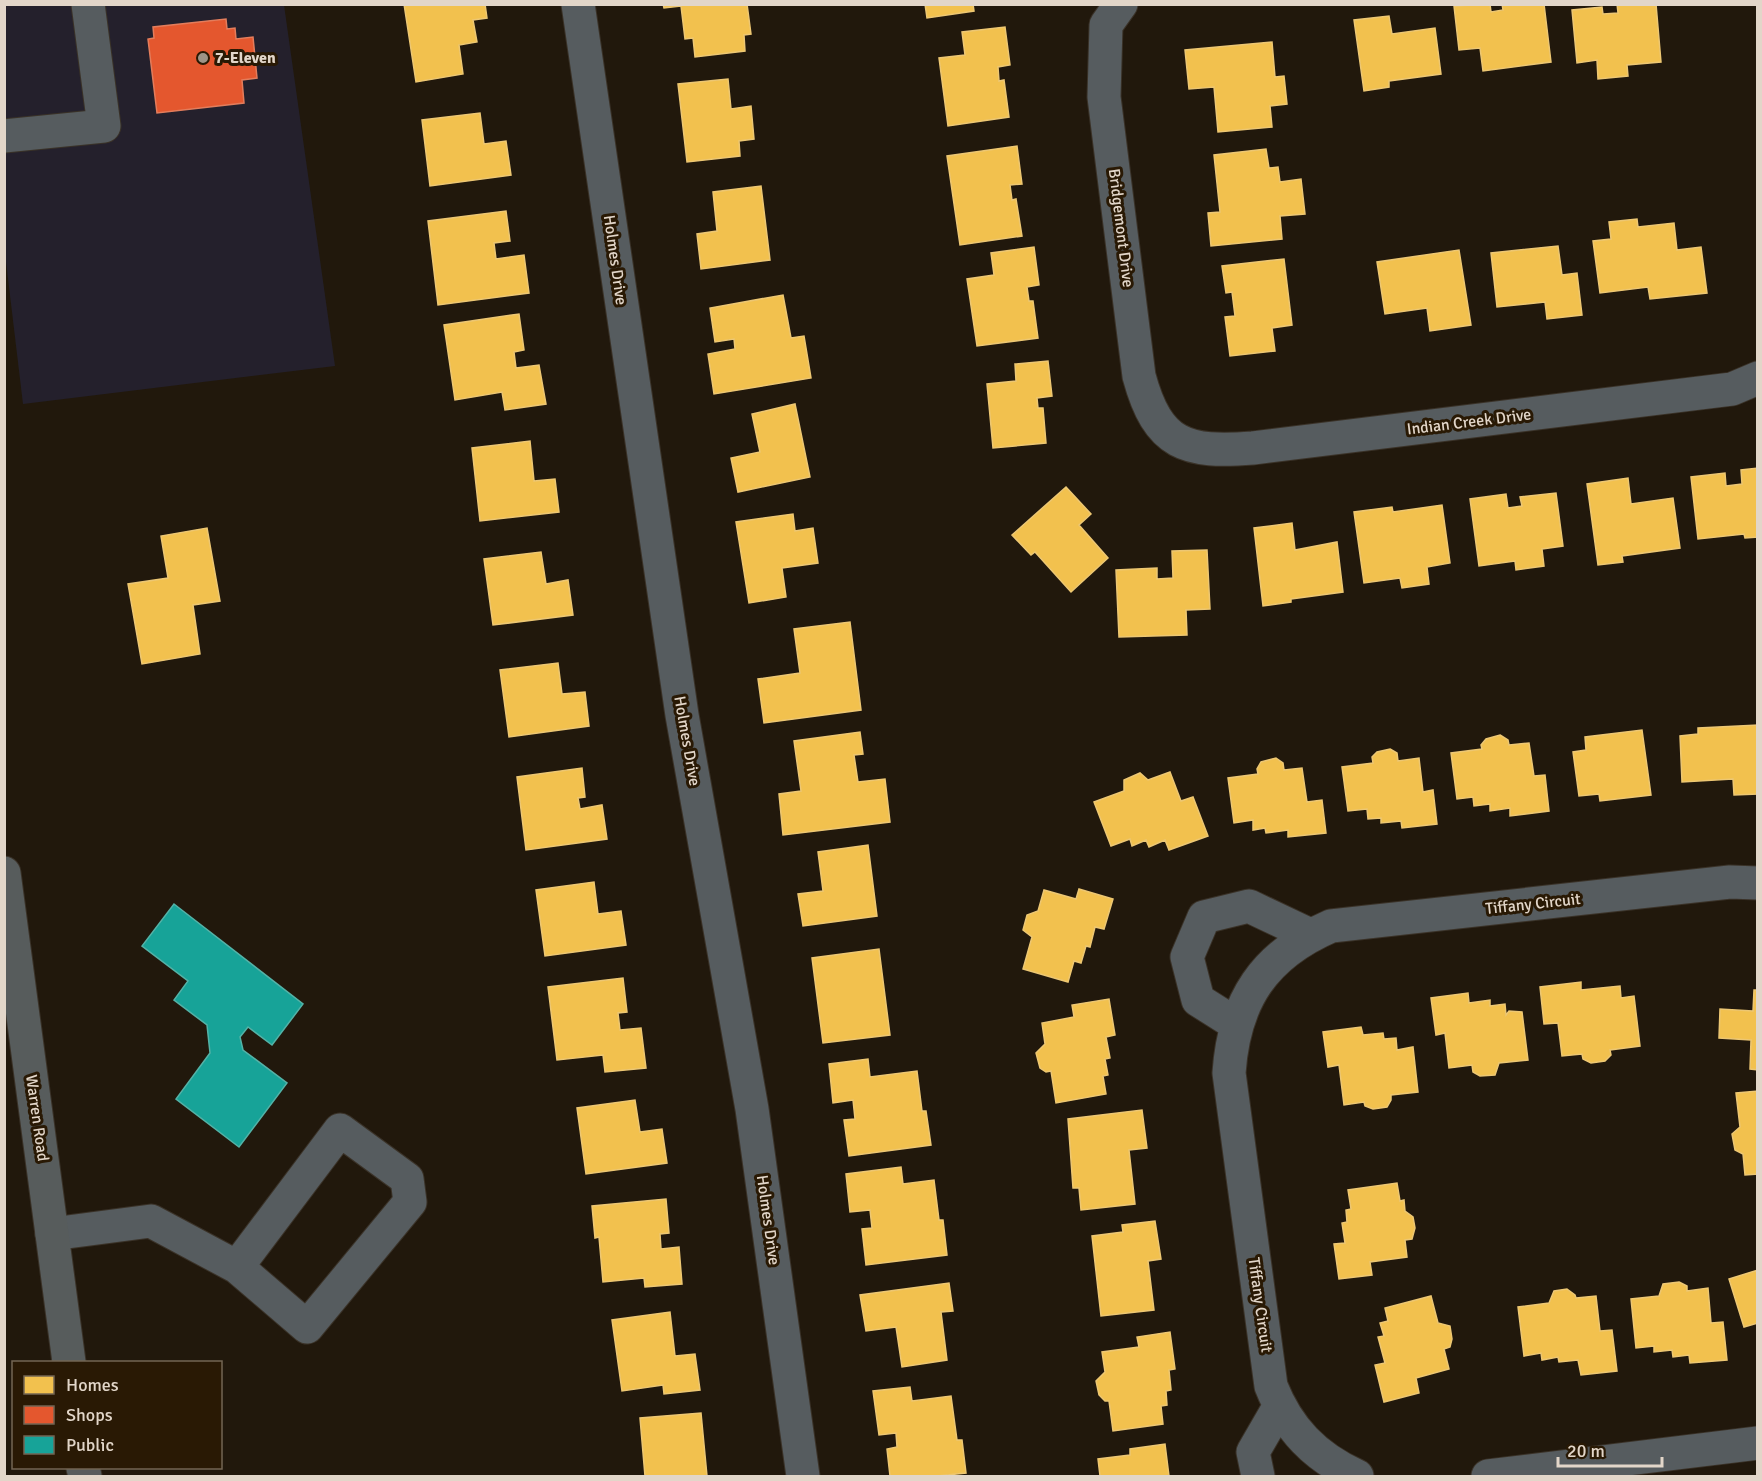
<svg xmlns="http://www.w3.org/2000/svg" width="1762" height="1481" viewBox="0 0 1762 1481" font-family="Signika,sans-serif">
  <rect width="100%" height="100%" fill="#21180c"/>
  <path fill="#24202c" d="M4 5H284L335 366 23 404 4 245Z"/>
  <path fill="#f2c14e" stroke="#edc773" stroke-width="1.5" d="M404 4H485L487 18 473 20 477 42 459 45 463 74 416 82Z
    M663 4H747L751 34 744 35 745 51 695 57 693 38 685 39 681 6 664 8Z
    M925 4H973L974 11 927 18Z
    M1490 4 1491 12 1503 10 1502 4H1544L1551 62 1483 71 1480 48 1459 50 1454 6Z
    M1617 4H1656L1661 62 1627 65 1628 76 1598 79 1597 60 1577 63 1572 10 1602 7 1603 14 1618 13Z
    M1389 16 1392 34 1435 28 1441 74 1389 81V87L1364 91 1354 20Z
    M1005 27 1010 65 998 67 999 81 1004 80 1009 117 948 126 939 58 965 55 962 32Z
    M1272 42 1275 77 1284 76 1287 104 1270 106 1272 127 1218 132 1214 87 1189 89 1185 50Z
    M728 79 731 109 751 106 754 139 739 141 740 156 687 162 678 84Z
    M480 113 484 144 506 141 511 175 430 186 422 120Z
    M1017 146 1022 184 1010 185 1012 200 1016 199 1022 236 960 245 947 156Z
    M1266 149 1269 168 1278 167 1280 182 1301 179 1305 214 1280 216 1282 239 1211 246 1208 213 1220 212 1214 155Z
    M761 186 770 260 701 269 697 234 717 231 713 192Z
    M506 211 510 241 494 243 496 259 524 255 529 293 438 305 428 221Z
    M1637 219 1638 227 1674 223 1677 250 1701 247 1707 293 1650 299 1648 287 1600 293 1593 241 1611 239 1609 222Z
    M1558 246 1562 275 1577 273 1582 315 1547 319 1545 302 1497 307 1491 253Z
    M1034 247 1039 285 1027 287 1029 301H1033L1038 338 977 346 967 279 994 275 991 253Z
    M1459 250 1471 325 1430 331 1427 308 1385 314 1377 262Z
    M1284 259 1292 325 1272 328 1275 351 1230 356 1225 317 1235 316 1232 292 1226 293 1222 266Z
    M783 295 791 338 804 336 811 378 714 394 708 354 735 349 734 339 715 342 710 308Z
    M519 314 524 350 514 352 516 368 539 365 546 404 505 410 502 392 455 400 444 325Z
    M1048 361 1052 396 1037 398 1038 408H1043L1046 443 993 448 987 384 1016 381 1015 364Z
    M795 404 810 477 738 492 731 458 760 452 752 414Z
    M530 441 534 481 555 479 559 512 480 521 472 448Z
    M1758 468V537L1745 538 1744 534 1698 539 1691 477 1725 473 1726 486 1742 484 1741 470Z
    M1628 478 1631 504 1673 498 1680 548 1622 556 1623 562 1598 565 1587 484Z
    M1066 487 1091 514 1079 525 1108 558 1071 592 1035 552 1031 555 1012 535Z
    M1556 493 1563 546 1542 549 1544 566 1516 570 1515 561 1479 566 1470 499 1506 494 1508 508 1522 506 1520 497Z
    M1442 505 1450 563 1427 567 1429 584 1402 588 1400 578 1364 583 1354 512 1392 507 1393 512Z
    M793 514 795 531 813 528 818 563 782 568 786 597 749 603 736 522Z
    M1292 523 1295 550 1337 542 1343 592 1291 599V602L1263 606 1254 528Z
    M207 528 220 601 193 605 200 654 142 664 128 584 168 578 161 536Z
    M1207 550 1210 609 1186 610 1187 635 1119 637 1116 570 1157 568V579L1173 578 1172 551Z
    M541 552 546 584 568 580 573 615 493 625 484 559Z
    M850 622 861 710 764 723 758 679 800 673 794 629Z
    M558 663 562 694 585 692 589 726 509 737 500 670Z
    M1758 725V794L1734 795 1733 779 1682 782 1680 736 1698 734V728Z
    M1642 730 1651 795 1600 801 1599 794 1579 796 1573 752 1586 750 1585 737Z
    M860 732 863 754 854 755 858 782 885 779 890 822 783 835 779 794 801 791 794 741Z
    M1500 735 1508 740 1509 745 1529 743 1534 776 1545 775 1549 811 1510 816V808L1490 811V804L1474 806 1473 797 1457 799 1451 753 1482 749 1481 745 1486 739Z
    M1390 749 1397 753 1398 761 1419 758 1423 792 1433 790 1437 824 1402 828 1401 821 1381 823V818L1368 819 1367 809 1348 811 1342 767 1373 763 1372 757 1377 752Z
    M1276 758 1283 763 1284 770 1302 768 1307 802 1322 800 1326 833 1288 837V830L1266 833 1265 828 1253 830V820L1234 823 1228 778 1258 774 1257 769 1261 762Z
    M582 768 585 797 578 798 580 809 602 805 607 839 526 850 517 777Z
    M1170 772 1181 801 1193 797 1208 836 1169 850 1165 840 1149 847 1146 840 1132 846 1130 839 1111 846 1094 802 1124 791V780L1140 773 1148 780Z
    M868 845 877 916 803 926 798 894 823 891 818 852Z
    M594 882 598 914 621 911 626 945 545 956 536 890Z
    M1079 889 1113 899 1104 929 1095 927 1090 947 1086 946 1081 963 1074 961 1068 982 1023 969 1032 937 1023 930 1027 915 1038 911 1044 890 1076 899Z
    M879 949 890 1035 823 1043 812 958Z
    M623 978 627 1012 618 1013 620 1030 641 1028 646 1068 605 1072 603 1055 557 1060 548 987Z
    M1581 982V990L1620 986 1621 998 1634 996 1640 1046 1610 1050 1611 1055 1605 1061 1591 1063 1583 1059 1582 1054 1562 1056 1558 1023 1544 1024 1540 987Z
    M1754 990H1758V1070L1750 1069 1751 1040 1719 1038 1720 1009 1753 1011Z
    M1468 993 1469 1003 1490 1000V1006L1505 1004 1506 1015 1509 1011 1522 1012 1528 1060 1499 1063 1495 1075 1480 1076 1473 1072 1472 1065 1449 1068 1445 1033 1436 1035 1431 998Z
    M1109 999 1115 1035 1106 1037 1110 1058 1105 1059 1108 1075 1103 1076 1106 1094 1056 1103 1051 1071 1046 1072 1040 1068 1036 1053 1045 1044 1042 1023 1074 1017 1072 1005Z
    M1361 1027 1363 1035 1383 1033 1384 1039 1396 1038 1397 1050 1413 1047 1418 1092 1391 1095V1100L1387 1107 1373 1109 1365 1106 1364 1102 1344 1105 1339 1065 1328 1067 1323 1032Z
    M868 1059 870 1077 917 1071 922 1111H926L931 1145 849 1156 844 1120 855 1119 853 1100 833 1103 829 1064Z
    M1758 1091V1174L1745 1175 1743 1154 1735 1150 1732 1134 1740 1127 1736 1093Z
    M635 1100 640 1132 662 1129 667 1163 586 1174 577 1108Z
    M1142 1110 1147 1148 1129 1150 1135 1204 1081 1210 1079 1188H1073L1068 1119Z
    M901 1167 903 1184 934 1180 939 1220H943L947 1255 866 1265 862 1229 872 1228 870 1210 850 1212 846 1174Z
    M1397 1183 1400 1201 1404 1200 1405 1211 1413 1217 1415 1228 1412 1239 1405 1240 1407 1257 1370 1262 1372 1275 1339 1279 1334 1244 1345 1243 1342 1223 1347 1222 1346 1210 1351 1209 1348 1190Z
    M666 1199 669 1233 660 1234 661 1249 679 1247 682 1284 645 1287 644 1278 603 1282 599 1237 595 1238 592 1206Z
    M1155 1221 1161 1259 1148 1261 1154 1310 1101 1316 1092 1236 1123 1232 1122 1225Z
    M1758 1270V1323L1744 1327 1729 1279Z
    M1679 1282 1687 1286V1291L1708 1288 1711 1323 1723 1322 1727 1360 1690 1363 1689 1355 1673 1357 1672 1350 1654 1352V1346L1636 1348 1631 1299 1659 1296 1663 1284Z
    M949 1283 953 1311 941 1312 947 1360 902 1367 896 1327 866 1331 860 1295Z
    M1567 1289 1575 1295 1576 1298 1596 1296 1600 1331 1612 1330 1617 1371 1581 1375 1578 1360 1559 1362 1558 1357 1542 1360 1541 1353 1524 1356 1518 1307 1549 1303 1554 1291Z
    M1431 1296 1438 1323 1450 1326 1452 1339 1450 1347 1444 1349 1449 1369 1416 1378 1419 1393 1384 1402 1375 1365 1385 1363 1378 1337 1384 1336 1380 1323 1388 1321 1385 1308Z
    M670 1312 675 1356 695 1354 700 1390 664 1394 663 1385 622 1391 612 1320Z
    M1170 1332 1175 1369 1169 1370 1171 1390 1166 1391 1167 1405 1161 1406 1163 1424 1113 1431 1109 1401H1105L1099 1395 1096 1381 1105 1372 1102 1352 1139 1347 1137 1337Z
    M910 1387 912 1401 951 1396 957 1440H962L966 1473 937 1476H890L887 1449 897 1447 896 1433 879 1435 873 1391Z
    M701 1413 707 1476H645L640 1418Z
    M1165 1444 1169 1476H1100L1098 1459 1130 1455V1449Z"/>
  <path fill="#e4572e" stroke="#e37d5c" stroke-width="1.5" d="M226 19 227 29 235 28 236 39 253 37 257 78 242 80 244 103 157 113 148 39 154 38 153 27Z"/>
  <path fill="#17a398" stroke="#54b2a7" stroke-width="1.5" d="M174 904 303 1004 272 1045 248 1027 240 1037 243 1050 287 1083 239 1147 176 1099 210 1053 207 1025 174 1000 188 981 142 946Z"/>
  <g fill="none" stroke-linecap="round" stroke-linejoin="round">
    <defs>
      <path id="minor" d="M578 4 682 715 752 1109 803 1476
        M1121 4 1106 25 1104 97 1139 376C1158 446 1186 453 1253 448L1732 389 1758 378
        M4 136 104 126 88 4
        M1236 1024 1198 1000 1187 957 1204 917 1249 906 1310 935
        M52 1234 151 1221 237 1267 307 1327 410 1202 407 1179 340 1130 237 1267
        M1258 1476 1253 1452 1279 1407
        M1357 1476C1315 1457 1288 1429 1271 1386L1229 1073C1234 1000 1264 955 1331 926L1730 882 1758 883
        M1488 1476 1758 1443"/>
      <path id="major" d="M4 873 69 1362
        M83 1468 85 1476"/>
    </defs>
    <use href="#minor" stroke="#3a3228" stroke-width="35"/>
    <use href="#major" stroke="#3a3228" stroke-width="35"/>
    <use href="#minor" stroke="#565c5f" stroke-width="33"/>
    <use href="#major" stroke="#575c5c" stroke-width="33"/>
  </g>
  <circle fill="#9e9487" stroke="#291904" stroke-width="2" cx="203" cy="58" r="6"/>
  <g text-anchor="middle" dominant-baseline="central" stroke-width="6" stroke-linejoin="round" paint-order="stroke">
    <g font-size="16" font-weight="bold" fill="#e2d6c9" stroke="#291904" text-anchor="start">
      <text x="215" y="58">7-Eleven</text>
    </g>
    <g font-size="16" fill="#e2d6c9" stroke="#291904">
      <text transform="translate(1121 228) rotate(83)">Bridgemont Drive</text>
      <text transform="translate(615 260) rotate(82)">Holmes Drive</text>
      <text transform="translate(1469 422) rotate(-7)">Indian Creek Drive</text>
      <text transform="translate(687 741) rotate(80)">Holmes Drive</text>
      <text transform="translate(1533 904) rotate(-6)">Tiffany Circuit</text>
      <text transform="translate(37 1118) rotate(82)">Warren Road</text>
      <text transform="translate(768 1220) rotate(82)">Holmes Drive</text>
      <text transform="translate(1260 1305) rotate(82)">Tiffany Circuit</text>
    </g>
  </g>
  <rect width="1762" height="1481" fill="none" stroke="#e2d6c9" stroke-width="12"/>
  <rect x="12" y="1361" width="210" height="108" fill="#291904" stroke="#736553" stroke-width="1.5"/>
  <rect x="24" y="1376" width="30" height="18" fill="#f2c14e" stroke="#736553" stroke-width="1.5"/>
  <text x="66" y="1391" font-size="18" fill="#e2d6c9">Homes</text>
  <rect x="24" y="1406" width="30" height="18" fill="#e4572e" stroke="#736553" stroke-width="1.5"/>
  <text x="66" y="1421" font-size="18" fill="#e2d6c9">Shops</text>
  <rect x="24" y="1436" width="30" height="18" fill="#17a398" stroke="#736553" stroke-width="1.5"/>
  <text x="66" y="1451" font-size="18" fill="#e2d6c9">Public</text>
  <path d="M1558 1457v9h104v-9" fill="none" stroke="#e2d6c9" stroke-width="3"/>
  <text x="1567" y="1457" font-size="18" fill="#e2d6c9" stroke="#291904" stroke-width="4.5" paint-order="stroke">20 m</text>
</svg>
